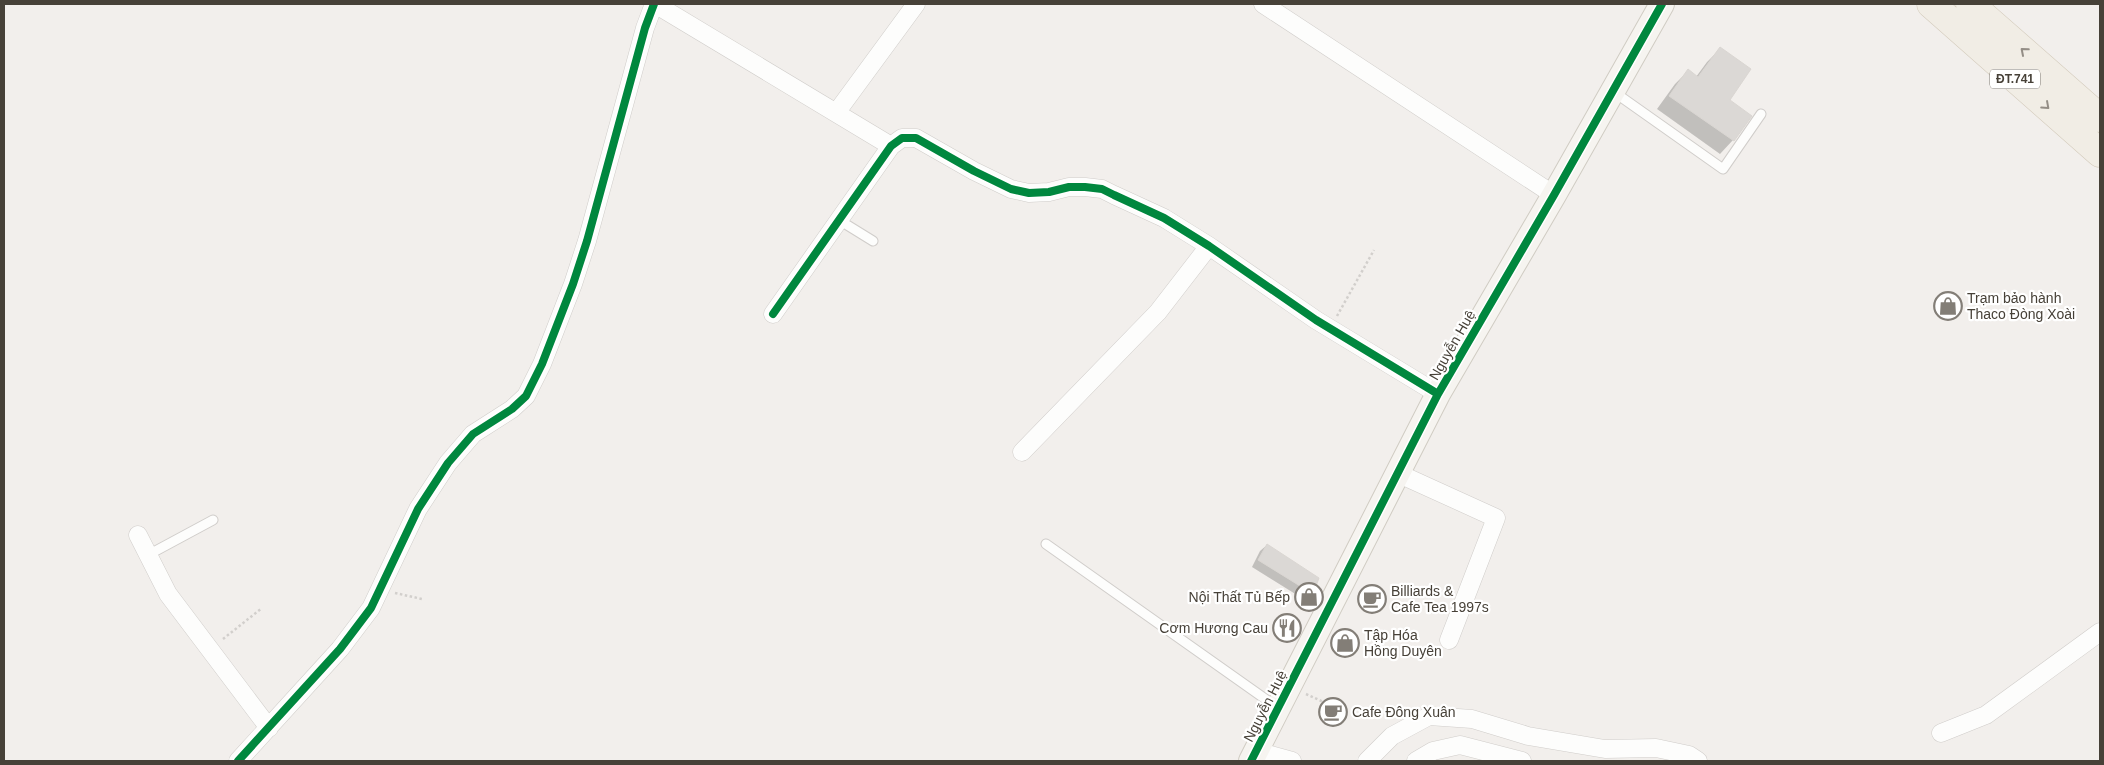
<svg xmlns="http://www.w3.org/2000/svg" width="2104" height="765" viewBox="0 0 2104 765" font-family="Arial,sans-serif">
  <rect width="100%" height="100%" fill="#f2efec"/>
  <path fill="#0003" d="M1720 49 1728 100 1750 116 1733 140 1720 154 1657 109 1675 84 1688 71 1696 77 1707 62Z
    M1267 545 1318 579 1312 594 1305 600 1252 567 1260 551Z"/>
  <path fill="#dbd8d5" stroke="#dad6d2" d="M1720 47 1751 69 1730 100 1752 116 1734 141 1669 96 1688 69 1698 77Z
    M1267 544 1319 578 1313 594 1258 560Z"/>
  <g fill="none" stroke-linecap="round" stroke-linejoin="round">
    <defs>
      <path id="lane" d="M1614 92 1723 169 1761 114
        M839 220 873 241
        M1046 544 1278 708
        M148 555 213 520"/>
      <path id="street" d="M655 4 891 146
        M1263 4 1554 195
        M836 113 916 4
        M773 314 891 146 902 138H916L974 171 1011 189 1029 193 1049 192 1069 187H1085L1102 189 1114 195 1164 218 1209 246 1316 320 1438 394
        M1022 452 1158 312 1209 246
        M1397 473 1496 518 1449 640
        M138 535 168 594 269 728
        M1941 733 1986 715 2100 632
        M1256 751 1292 761
        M238 761 340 649 371 608 418 509 448 463 473 434 512 409 526 396 542 364 573 284 587 241 645 28 654 4
        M1367 761 1392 736 1429 716 1472 719 1528 736 1605 749 1656 748 1689 755 1698 761
        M1416 761 1433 751 1460 745 1522 761"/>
      <path id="secondary" d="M1251 761 1438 394 1554 195 1662 4"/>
      <path id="primary" d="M1931 4 2100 153
        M1970 4 2100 118"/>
    </defs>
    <use href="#lane" stroke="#d0cdca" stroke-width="11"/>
    <use href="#street" stroke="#d0cdca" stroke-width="19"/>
    <use href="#secondary" stroke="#d0ccc3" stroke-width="26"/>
    <use href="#primary" stroke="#d3cabb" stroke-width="29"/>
    <path stroke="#d2cfcc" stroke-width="2.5" stroke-dasharray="2.5 2.5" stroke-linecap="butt" d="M1337 316 1374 250
      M395 593 422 599
      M223 639 262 608
      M1306 694 1330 705"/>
    <use href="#lane" stroke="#fdfdfc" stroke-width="9"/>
    <use href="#street" stroke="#fdfdfc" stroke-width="18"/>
    <use href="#secondary" stroke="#f6f4f0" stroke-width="24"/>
    <use href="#primary" stroke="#f1ede5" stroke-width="28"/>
    <defs>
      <path id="cycleway" d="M773 314 891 146 902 138H916L974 171 1011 189 1029 193 1049 192 1069 187H1085L1102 189 1114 195 1164 218 1209 246 1316 320 1438 394
        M238 761 340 649 371 608 418 509 448 463 473 434 512 409 526 396 542 364 573 284 587 241 645 28 654 4
        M1251 761 1438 394 1554 195 1662 4"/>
    </defs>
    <use href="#cycleway" stroke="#fff" stroke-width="11"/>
    <use href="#cycleway" stroke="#00873e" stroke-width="8"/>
  </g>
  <defs><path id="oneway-chevron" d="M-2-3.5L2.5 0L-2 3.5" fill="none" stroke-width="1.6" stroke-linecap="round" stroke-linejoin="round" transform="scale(1.25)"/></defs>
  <g stroke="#948e86">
    <use href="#oneway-chevron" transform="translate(2024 51) rotate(-139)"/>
    <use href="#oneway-chevron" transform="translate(2046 106) rotate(42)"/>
  </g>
  <defs>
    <symbol id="shop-ring" viewBox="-11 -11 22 22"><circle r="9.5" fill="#fff" stroke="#837e77" stroke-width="1.5"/><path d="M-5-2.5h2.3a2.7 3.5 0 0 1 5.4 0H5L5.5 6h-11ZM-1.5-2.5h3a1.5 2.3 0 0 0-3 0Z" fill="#837e77"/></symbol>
    <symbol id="cafe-ring" viewBox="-11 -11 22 22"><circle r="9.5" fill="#fff" stroke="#837e77" stroke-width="1.5"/><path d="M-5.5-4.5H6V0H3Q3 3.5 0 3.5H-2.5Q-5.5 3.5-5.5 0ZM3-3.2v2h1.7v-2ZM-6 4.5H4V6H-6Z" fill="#837e77"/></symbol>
    <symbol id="restaurant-ring" viewBox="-11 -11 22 22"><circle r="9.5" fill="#fff" stroke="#837e77" stroke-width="1.5"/><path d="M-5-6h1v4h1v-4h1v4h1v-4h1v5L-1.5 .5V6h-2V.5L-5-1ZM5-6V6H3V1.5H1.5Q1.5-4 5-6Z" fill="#837e77"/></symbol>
  </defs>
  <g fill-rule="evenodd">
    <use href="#shop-ring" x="1932" y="290" width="32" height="32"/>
    <use href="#shop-ring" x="1293" y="581" width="32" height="32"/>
    <use href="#cafe-ring" x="1356" y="583" width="32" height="32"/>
    <use href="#restaurant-ring" x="1271" y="612" width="32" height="32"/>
    <use href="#shop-ring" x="1329" y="627" width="32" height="32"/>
    <use href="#cafe-ring" x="1317" y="696" width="32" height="32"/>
  </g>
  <g text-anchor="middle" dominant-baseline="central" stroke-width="4.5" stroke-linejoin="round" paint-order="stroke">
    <rect fill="#fff" stroke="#7e7a74" stroke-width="1" x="1990" y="69.5" width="50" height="19" rx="4"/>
    <g font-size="12" font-weight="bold" fill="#474138">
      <text x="2015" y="79">ĐT.741</text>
    </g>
    <g font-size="14" fill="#474138" stroke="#fff" text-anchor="start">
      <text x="1967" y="298">Trạm bảo hành<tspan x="1967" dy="16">Thaco Đòng Xoài</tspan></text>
      <text x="1391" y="591">Billiards &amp;<tspan x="1391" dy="16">Cafe Tea 1997s</tspan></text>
      <text x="1290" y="597" text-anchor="end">Nội Thất Tủ Bếp</text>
      <text x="1268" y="628" text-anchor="end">Cơm Hương Cau</text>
      <text x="1364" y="635">Tập Hóa<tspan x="1364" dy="16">Hồng Duyên</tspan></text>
      <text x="1352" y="712">Cafe Đông Xuân</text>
    </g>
    <g font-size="14" fill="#474138" stroke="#fff">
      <text transform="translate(1452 345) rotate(-60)">Nguyễn Huệ</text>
      <text transform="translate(1265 706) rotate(-63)">Nguyễn Huệ</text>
    </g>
  </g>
  <rect width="2104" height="765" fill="none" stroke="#474138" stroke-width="10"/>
</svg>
